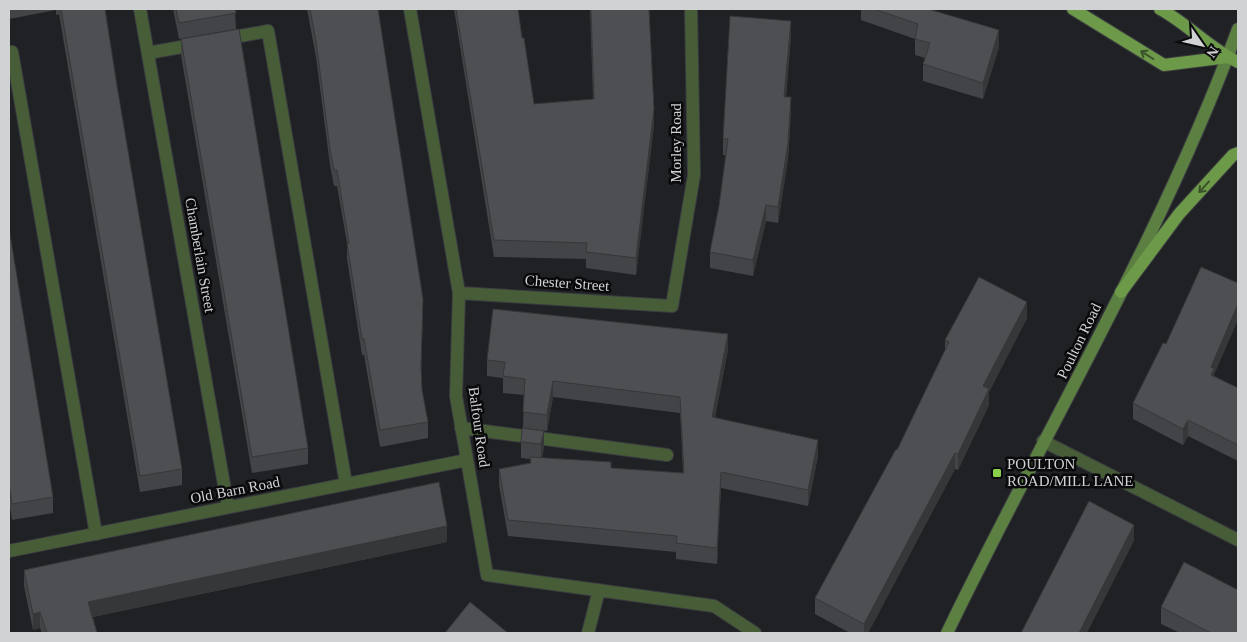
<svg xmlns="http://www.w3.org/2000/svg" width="1247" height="642" viewBox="0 0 1247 642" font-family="'Times New Roman',serif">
  <rect width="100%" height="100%" fill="#1f2124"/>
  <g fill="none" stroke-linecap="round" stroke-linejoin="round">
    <defs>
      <path id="lane" d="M223 39 268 31 346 484
        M9 52H12L96 534
        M148 53 198 44
        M461 428 667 455"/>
      <path id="street" d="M140 9 228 507
        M410 9 459 293 456 396 487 575 714 606 755 633
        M459 293 672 306 694 175 691 9
        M1043 441 1238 540
        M9 551 467 460
        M588 633 599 590"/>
      <path id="secondary" d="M947 633C1044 432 1161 239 1238 29"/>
      <path id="primary" d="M1073 9 1164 65 1228 57
        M1160 9C1188 24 1210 49 1238 62
        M1121 292 1179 214 1233 155 1238 153"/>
    </defs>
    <use href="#lane" stroke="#3b3d40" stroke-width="14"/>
    <use href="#street" stroke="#3b3d40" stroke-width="14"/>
    <use href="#secondary" stroke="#3b3d40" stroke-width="14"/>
    <use href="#primary" stroke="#3b3d40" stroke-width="14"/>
    <use href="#lane" stroke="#475d38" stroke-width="12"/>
    <use href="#street" stroke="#475d38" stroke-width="12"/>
    <use href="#secondary" stroke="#5c7f42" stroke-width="12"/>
    <use href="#primary" stroke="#6c9a49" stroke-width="12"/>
  </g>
  <path fill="#424447" d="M9 9H105L117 86 182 469V485L140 492 59 14 56 15V10L9 19Z
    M173 9H235L236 29 179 39Z
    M307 9H378L423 315 421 372 422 390 428 422V438L380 447 364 355H362L347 259V243L337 186H334L330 165 316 57Z
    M454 9H518L522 38 534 104 593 99 590 9H649L654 125 636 275 586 268V259L494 257Z
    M861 9H928L999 47 983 99 923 81V64L925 58 915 55V39L861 20Z
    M791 37 786 97 791 113 788 159 778 223 766 221 753 276 710 268V252L719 206 726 155H723V139Z
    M181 39 308 448V464L252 473 181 55Z
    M9 228 53 497V513L12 520 9 500Z
    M1027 318 989 392V405L958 470 955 469 868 633H850L815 614V598L897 450 945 350V340Z
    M728 350 715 417 818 456 808 506 721 488 717 564 676 559V552L508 536 499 485V469L530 463V459L521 458V442L544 431V447L542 458 611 468 683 473 680 413 553 397 547 431 523 428 524 395 503 393V378L487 376V360Z
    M1214 375V376L1238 388V461L1188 436 1183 445 1133 419V403Z
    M447 542 93 617 97 633H42L40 628 33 630 24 586V570Z
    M1161 607 1238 633H1180L1161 624Z"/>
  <path fill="#363739" d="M791 21V37L784 113V97Z
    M999 30V47L983 99V83Z
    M791 97V113L788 159 778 223V207Z
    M654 109V125L636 275V258Z
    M766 205V221L753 276V260Z
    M1027 302V318L989 392V405L958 470V454L983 386Z
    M1238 304V320L1214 375V385L1211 391V367Z
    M728 334V350L712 433V417Z
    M553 381V397L547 431V415Z
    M1188 420V436L1183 445V429Z
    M544 431V447L541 460V444Z
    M818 440V456L808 506V490Z
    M955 453V469L868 633H864V624Z
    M721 472V488L717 564V548Z
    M1134 525V541L1087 633H1079Z
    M447 526V542L88 618V602Z
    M40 612V628L33 630V614Z"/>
  <path fill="#4d4f52" stroke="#363739" d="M61 9H105L117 86 182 469 140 476Z
    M176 9H235L236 13 179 23Z
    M310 9H378L423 299 421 366 422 390 428 422 380 430 364 339H362L347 243H349L337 170H334L330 149 316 41Z
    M456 9H518L522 38H524L534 104 594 99 591 9H649L654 109 636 258 586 252 587 243 494 240Z
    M874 9H928L999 30 983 83 923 64 930 43 915 39 918 24Z
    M730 16 791 21 784 97H791L788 143 778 207 766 205 753 260 710 252 719 206 728 139H723Z
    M239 29 308 448 252 457 181 39Z
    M9 228 53 497 12 504 9 484Z
    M1201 267 1238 283V304L1211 367 1214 369 1211 375 1238 388V445L1188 420 1183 429 1133 403 1163 343 1166 344Z
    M979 277 1027 302 983 386 989 389 958 454 955 453 864 624 815 598 896 449 897 450 949 342 945 340Z
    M493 309 728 334 712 417 818 440 808 490 721 472 717 548 676 543 677 536 508 520 499 469 531 463 530 457 611 462V468L684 473 680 397 553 381 547 415 523 412 525 379 503 376 505 362 487 360Z
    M522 428 544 431 541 444 521 442Z
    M439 482 447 526 88 602 97 633H47L40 612 33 614 24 570Z
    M1089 501 1134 525 1079 633H1021Z
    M1184 562 1238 590V633H1211L1161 607Z
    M470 602 508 633H445Z"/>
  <defs><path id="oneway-shaft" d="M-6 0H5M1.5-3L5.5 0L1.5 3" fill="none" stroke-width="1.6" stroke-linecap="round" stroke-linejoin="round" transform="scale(1.25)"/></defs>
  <g stroke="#3b522a">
    <use href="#oneway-shaft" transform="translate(1147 55) rotate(-148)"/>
    <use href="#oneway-shaft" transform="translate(1204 187) rotate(132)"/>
  </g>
  <rect fill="#88cf4a" stroke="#0a0a0c" stroke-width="2" x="992" y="468" width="10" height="10" rx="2.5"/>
  <g text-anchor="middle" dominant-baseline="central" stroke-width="5" stroke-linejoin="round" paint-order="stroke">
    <g font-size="15" fill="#d1d2d4" stroke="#0a0a0c">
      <text transform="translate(676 143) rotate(-90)">Morley Road</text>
      <text transform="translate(200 255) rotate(80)">Chamberlain Street</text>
      <text transform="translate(567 283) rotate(4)">Chester Street</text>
      <text transform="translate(1079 341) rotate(-64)">Poulton Road</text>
      <text transform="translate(479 427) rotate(82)">Balfour Road</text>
      <text transform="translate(235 490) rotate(-11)">Old Barn Road</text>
    </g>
    <g font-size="15" fill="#d1d2d4" stroke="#0a0a0c" text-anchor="start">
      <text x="1007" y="464">POULTON<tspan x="1007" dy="17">ROAD/MILL LANE</tspan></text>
    </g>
  </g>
  <rect width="1247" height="642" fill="none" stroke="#d1d2d4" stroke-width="20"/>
  <g transform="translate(1202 45) rotate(124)" stroke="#0a0a0c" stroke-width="4" paint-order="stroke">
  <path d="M0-4L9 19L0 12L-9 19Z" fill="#d1d2d4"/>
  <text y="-8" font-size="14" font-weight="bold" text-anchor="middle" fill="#d1d2d4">N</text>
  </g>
</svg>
